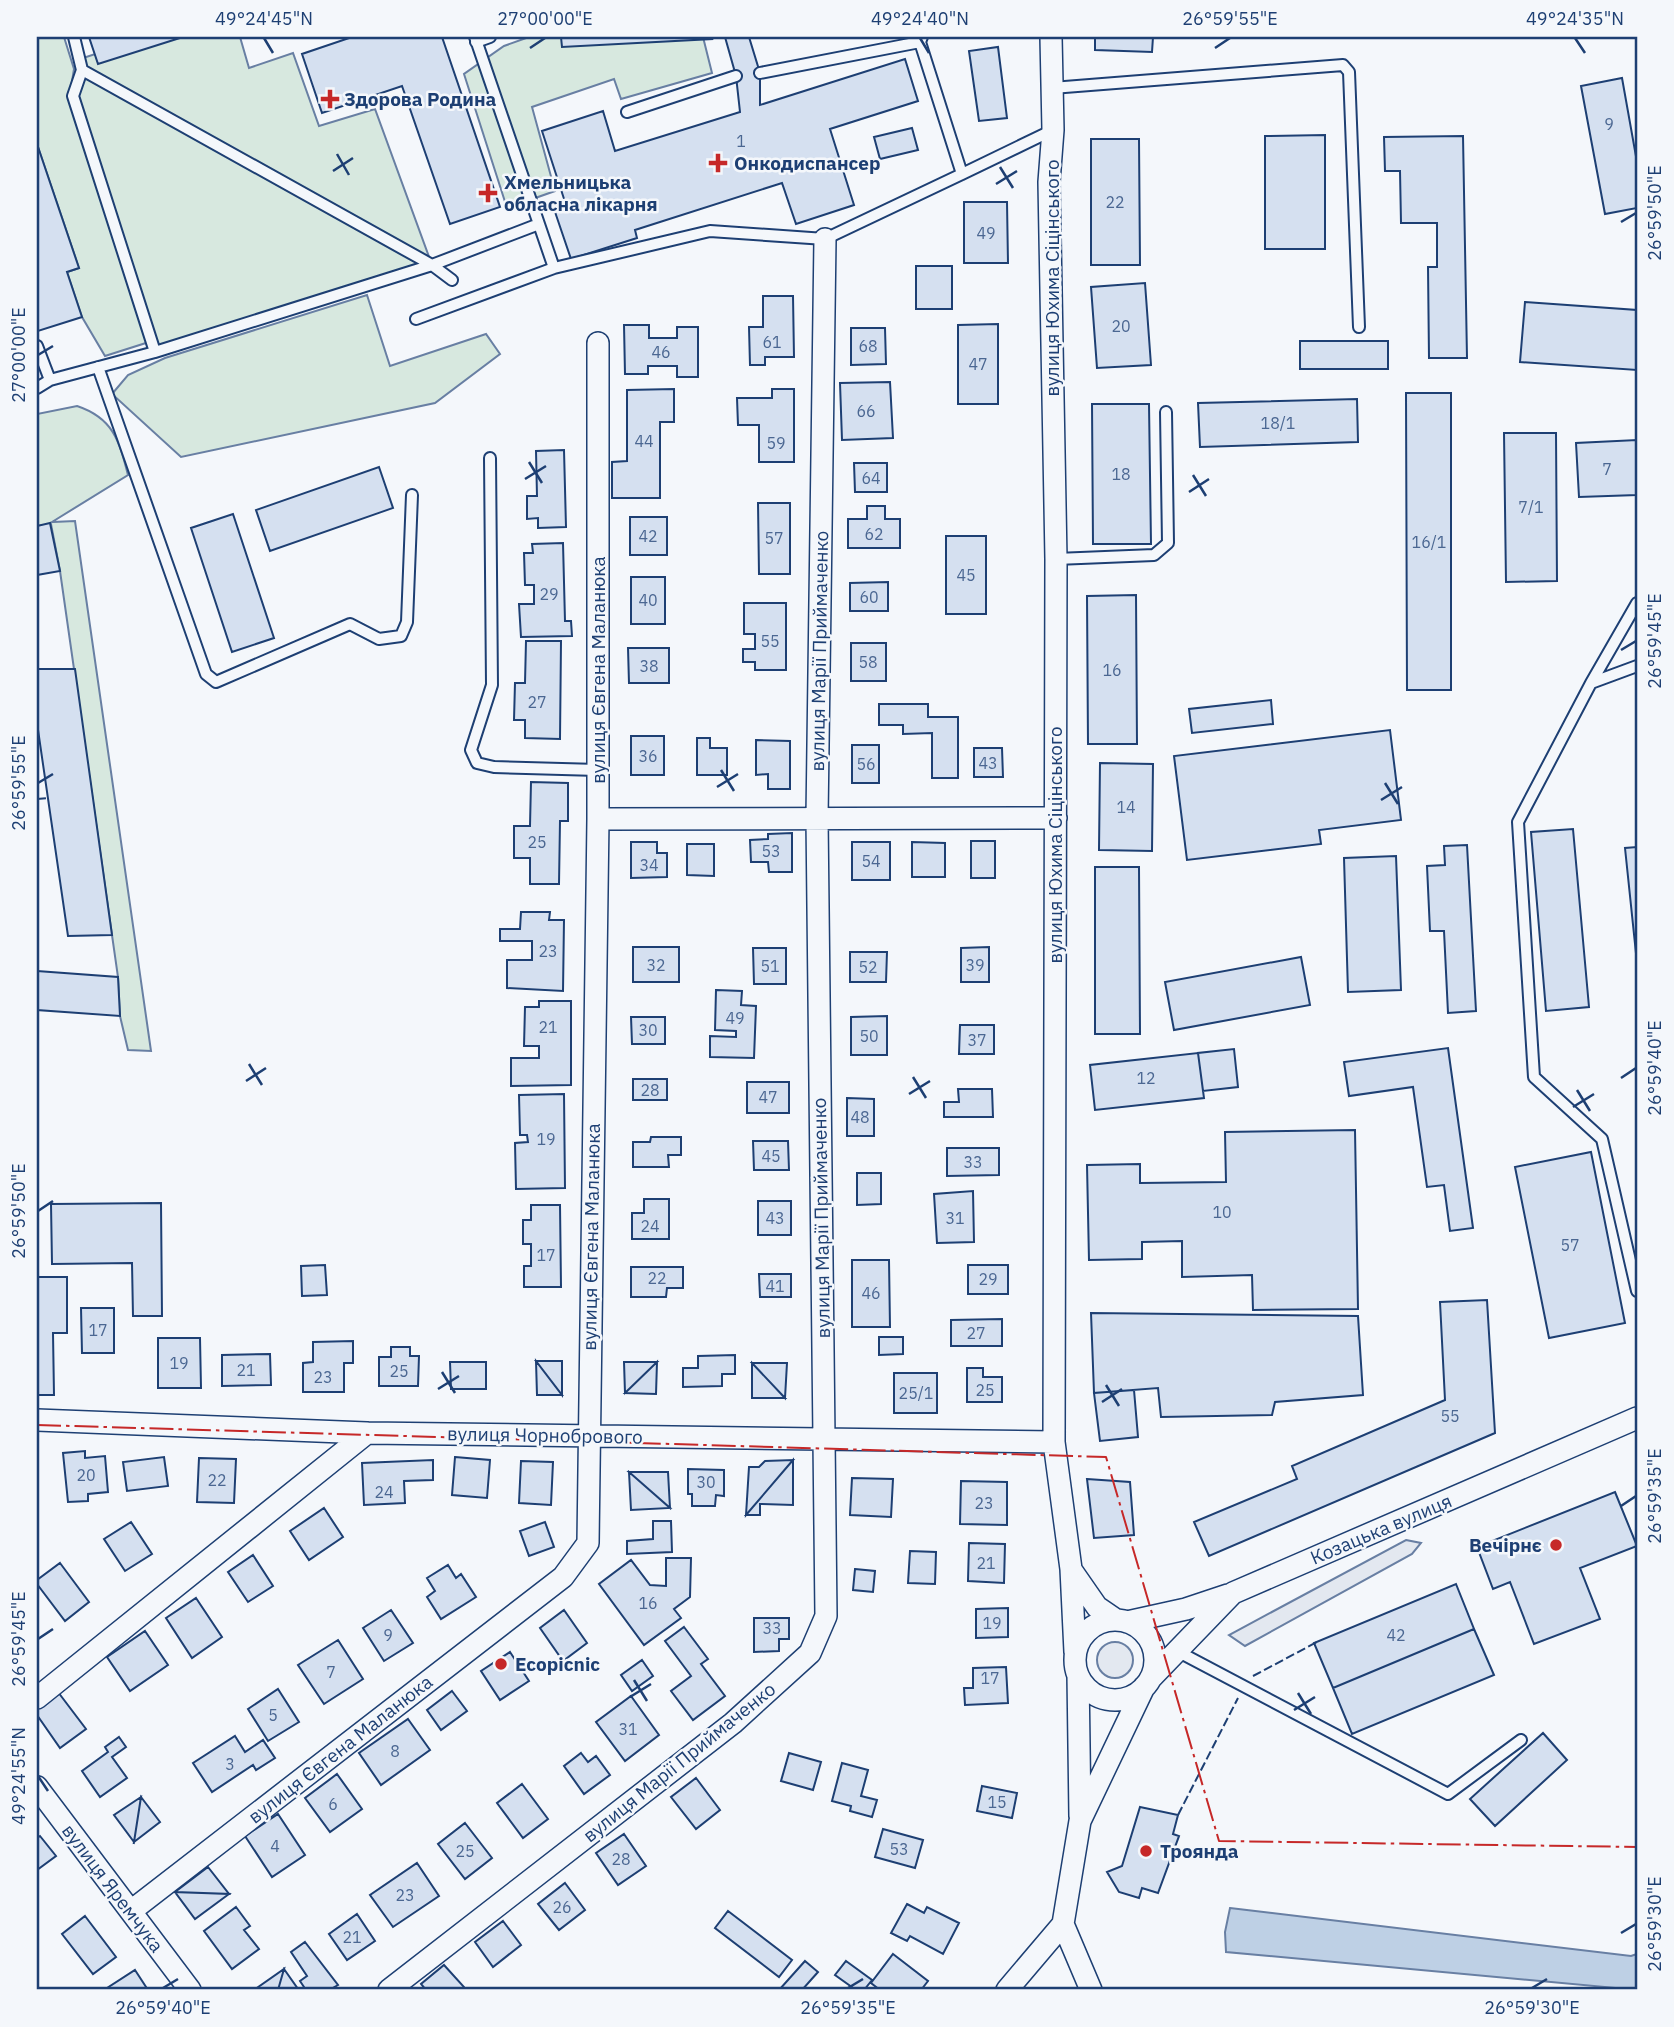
<svg xmlns="http://www.w3.org/2000/svg" width="1674" height="2027" viewBox="0 0 1674 2027" font-family="'IBM Plex Sans',sans-serif">
  <rect width="100%" height="100%" fill="#f4f7fb"/>
  <path fill="#d7e8df" stroke="#687fa3" stroke-width="2" d="M37 37H64L74 69 69 100 149 342 105 356 82 317 67 272 79 268 37 144Z
    M147 37H240L249 68 293 53 319 126 375 109 432 265 155 352 73 96 80 59Z
    M529 37H703L712 73 621 99 614 79 532 107 555 191 507 208 464 74 504 46Z
    M367 295 390 366 486 334 500 354 435 403 181 457 112 394 128 375 165 358Z
    M77 406C113 418 119 440 128 475L52 522 75 521 151 1051 128 1050 120 1016 118 977 60 571 51 524 37 526V414Z"/>
  <path fill="#e3e8f0" stroke="#687fa3" stroke-width="2" d="M1406 1540 1421 1543 1412 1554 1245 1646 1229 1635Z
    M1097 1660a18 18 0 1 1 36 0a18 18 0 1 1-36 0Z"/>
  <path fill="#bed0e5" stroke="#687fa3" stroke-width="2" d="M1230 1908 1631 1956 1637 1954V1990L1226 1952 1225 1932Z"/>
  <path fill="#d5e0f0" stroke="#1d3f73" stroke-width="2" d="M89 37H183L98 64Z
    M352 37H442L500 207 450 224 402 86 322 113 302 54Z
    M561 37H711L712 39 562 47Z
    M725 37H749L760 73V105L905 59 918 101 830 129 854 205 796 224 782 183 635 230 637 238 571 259 554 209 566 205 542 131 603 111 615 151 740 112 736 76Z
    M1095 37H1153L1152 52 1095 50Z
    M998 47 1007 118 979 121 969 51Z
    M1622 78 1637 162V208L1605 214 1581 86Z
    M912 128 918 150 880 159 874 137Z
    M1325 135V249H1265V136Z
    M1463 136 1467 358H1429L1428 267H1437V223H1401L1400 171H1385L1384 137Z
    M1091 139H1139L1140 265H1091Z
    M37 144 79 268 67 272 82 317 38 331Z
    M964 202H1007L1008 263H964Z
    M916 266H952V309H916Z
    M1145 283 1151 365 1097 368 1091 287Z
    M763 296H793L794 357H765V365H750L749 327H763Z
    M1525 302 1637 310V370L1520 362Z
    M998 324V404H958V325Z
    M624 325H649V338H677V327H698V377H677V366H648V374H625Z
    M851 328H885L886 364 851 365Z
    M1300 341H1388V369H1300Z
    M890 382 893 438 842 440 840 383Z
    M674 389V422H660V498H612V462L627 461V390Z
    M772 389H794V462H759V425H738L737 398H772Z
    M1406 393H1451V690H1407Z
    M1357 399 1358 442 1200 447 1198 403Z
    M1092 404H1149L1151 544H1093Z
    M1504 433H1556L1557 581 1506 582Z
    M1637 440V495L1579 497 1576 443Z
    M564 450 566 527 538 528V518L527 519V496H537L536 451Z
    M854 463H887V492H855Z
    M379 467 393 508 270 551 256 510Z
    M758 503H790V574H759Z
    M867 506H885V519H900V548H848V519H867Z
    M233 514 274 638 232 652 191 528Z
    M630 517H667V555H630Z
    M50 523 60 571 37 575V526Z
    M946 536H986V614H946Z
    M563 543 565 621H571L572 636 521 637 519 604H534V585H525L524 553H533L532 544Z
    M631 577H665V624H631Z
    M888 582V611H850V583Z
    M1136 595 1137 744H1088L1087 596Z
    M744 603H786V670H755V662H743V649H755V634H744Z
    M526 641H561L560 739 525 738V720H514L515 683H525Z
    M851 643H886V681H851Z
    M628 648H669V683H629Z
    M37 669H75L112 935 68 936 37 723Z
    M1271 700 1273 724 1192 733 1189 709Z
    M879 704H928V717H958V778H932V733L903 734V725H879Z
    M1390 730 1401 820 1319 830 1321 844 1187 860 1174 756Z
    M631 736H664V775H631Z
    M697 738H710V748H727V775H697Z
    M756 740 790 741V789H768V774L756 775Z
    M852 745H879V783H852Z
    M974 748H1002L1003 777H974Z
    M1100 763 1153 764 1152 851 1099 850Z
    M531 782 568 783V821H560L559 884H530V858H514V826H530Z
    M1573 829 1589 1007 1546 1011 1531 832Z
    M792 833V872H769L768 862H751L750 840 768 839V834Z
    M971 841H995V878H971Z
    M631 842H657V853H667V877L631 878Z
    M852 842H890V880H852Z
    M912 842 945 843V877H912Z
    M687 844H714V876L687 875Z
    M1467 845 1476 1011 1448 1013 1444 931H1430L1427 866 1445 865 1444 846Z
    M1637 847V963L1625 848Z
    M1396 856 1401 990 1348 992 1344 858Z
    M1095 867H1139L1140 1034H1095Z
    M521 912H550L549 920H564L563 991 507 988V960H532V941H500V929H520Z
    M633 947H679V982H633Z
    M989 947V982H961V948Z
    M753 948H786V984H754Z
    M850 952H887L886 982H850Z
    M1301 957 1310 1005 1174 1030 1165 982Z
    M37 971 118 977 120 1016 37 1010Z
    M716 990 742 991 741 1005 756 1006 754 1058 710 1057V1036L736 1037V1031L715 1030Z
    M539 1001H571V1085L511 1086V1058H539V1046H524L525 1007H539Z
    M887 1016V1055H851V1017Z
    M631 1017H665V1044H632Z
    M960 1025H994V1054H959Z
    M1448 1048 1473 1228 1450 1231 1444 1185 1427 1187 1413 1087 1349 1096 1344 1062Z
    M1234 1049 1238 1087 1203 1091 1198 1053Z
    M1198 1053 1204 1098 1095 1110 1090 1065Z
    M633 1079H667V1100H633Z
    M747 1082H789V1113H747Z
    M958 1089H992L993 1117H944V1102H959Z
    M564 1094 565 1188 516 1189 515 1143 528 1142 527 1135H520L519 1095Z
    M847 1098 874 1099V1136H847Z
    M1355 1130 1358 1309 1253 1310 1252 1275 1182 1277V1241L1142 1242V1259L1089 1260 1087 1165 1140 1164V1183L1226 1182 1225 1132Z
    M651 1137H681V1155H668L669 1167H633V1142H650Z
    M753 1141H788L789 1170H754Z
    M947 1148H999V1175L947 1176Z
    M1591 1152 1625 1323 1549 1338 1515 1167Z
    M857 1173H881V1204L857 1205Z
    M973 1191 974 1242 937 1243 934 1194Z
    M644 1199H669V1239H632V1213H644Z
    M758 1201H791V1235H758Z
    M161 1203 162 1316H133L132 1263 52 1264 51 1204Z
    M531 1205H560L561 1287H524V1266H531V1244H523V1220H531Z
    M852 1260H889L890 1327H852Z
    M325 1265 327 1295 302 1296 301 1266Z
    M968 1265H1008V1294H968Z
    M631 1267H683V1288H667L666 1297H631Z
    M759 1274H791V1297H760Z
    M37 1277H67V1333H53L54 1395H37Z
    M1487 1300 1495 1433 1209 1556 1194 1522 1297 1479 1292 1466 1445 1400 1440 1302Z
    M81 1308H114V1353H82Z
    M1091 1313 1358 1316 1363 1395 1275 1402 1272 1415 1161 1417 1158 1388 1094 1393Z
    M1002 1319V1346H951V1320Z
    M879 1337H903V1354L879 1355Z
    M158 1338H200L201 1388H158Z
    M353 1341V1363H344V1392H303V1363L313 1362V1342Z
    M391 1347H410V1356H419L418 1386H379V1357H391Z
    M270 1354 271 1385 222 1386V1355Z
    M735 1355V1374H722V1386L683 1387V1368H698V1356Z
    M536 1361H562V1395Z
    M536 1361 562 1395H537Z
    M450 1362H486V1389H451Z
    M624 1362H657L625 1393Z
    M657 1362 656 1394 625 1393Z
    M752 1363 785 1398H752Z
    M752 1363H787L785 1398Z
    M967 1368H983V1377H1002V1402H967Z
    M894 1373H937V1413H894Z
    M1134 1390 1138 1437 1100 1441 1094 1393Z
    M85 1451V1458L105 1456 108 1492 88 1494V1501L68 1502 63 1453Z
    M164 1457 168 1486 127 1491 123 1462Z
    M455 1457 490 1460 487 1498 452 1495Z
    M199 1458 236 1459 234 1503 197 1502Z
    M433 1460V1480L404 1481 405 1503 364 1505 362 1463Z
    M793 1460V1505L760 1504V1515H746Z
    M793 1460 746 1515 749 1467H759L765 1461Z
    M521 1461 553 1462 551 1505 519 1503Z
    M688 1469 724 1470V1496L716 1495 715 1506H692V1494H688Z
    M629 1472H668L670 1508Z
    M629 1472 670 1508 631 1510Z
    M852 1478 893 1479 891 1517 850 1515Z
    M1087 1479 1130 1482 1134 1535 1094 1538Z
    M961 1481 1007 1482V1525L960 1524Z
    M1615 1492 1637 1546 1580 1568 1600 1619 1534 1644 1510 1582 1493 1589 1477 1547Z
    M324 1508 343 1537 309 1560 290 1531Z
    M653 1521H671L672 1552 627 1554V1541L653 1539Z
    M131 1522 152 1554 125 1571 104 1539Z
    M545 1522 554 1547 529 1556 520 1531Z
    M969 1543 1005 1544 1004 1583 968 1581Z
    M910 1551 936 1552 935 1584 908 1583Z
    M253 1555 273 1586 248 1602 228 1572Z
    M666 1558H691L690 1597 674 1609 681 1618 644 1645 599 1584 631 1560 650 1585 666 1586Z
    M60 1563 89 1602 65 1621 37 1584V1580Z
    M448 1565 456 1578 461 1574 476 1597 441 1619 427 1597 435 1591 427 1578Z
    M855 1569 875 1571 873 1592 853 1590Z
    M1456 1584 1474 1629 1333 1688 1314 1643Z
    M196 1598 222 1637 192 1658 166 1618Z
    M1008 1608V1637L976 1638V1609Z
    M391 1610 413 1643 384 1661 363 1628Z
    M564 1610 587 1643 563 1661 540 1628Z
    M754 1618H789V1639H779V1651L754 1652Z
    M684 1627 708 1659 701 1664 725 1696 693 1720 671 1691 691 1676 665 1641Z
    M1474 1629 1494 1675 1352 1734 1333 1688Z
    M145 1631 168 1665 130 1691 107 1657Z
    M338 1640 363 1679 324 1704 298 1665Z
    M510 1652 529 1681 500 1700 481 1671Z
    M642 1660 653 1676 632 1691 621 1675Z
    M1006 1667 1008 1703 965 1705 964 1688H973V1668Z
    M278 1689 299 1722 268 1741 248 1709Z
    M452 1691 467 1711 441 1730 427 1710Z
    M58 1692 86 1729 60 1748 37 1715V1707Z
    M631 1696 659 1735 625 1761 596 1722Z
    M408 1719 430 1750 381 1785 359 1753Z
    M1543 1733 1567 1760 1495 1826 1470 1799Z
    M235 1736 245 1752 263 1740 275 1758 256 1770 253 1765 212 1792 193 1763Z
    M119 1737 126 1747 112 1757 127 1778 100 1797 82 1771 108 1752 105 1747Z
    M581 1753 588 1762 596 1756 610 1775 584 1794 564 1766Z
    M789 1753 821 1762 813 1790 781 1781Z
    M842 1763 868 1770 861 1796 877 1800 872 1817 850 1811 851 1806 832 1801Z
    M337 1774 362 1809 330 1832 305 1798Z
    M696 1778 720 1810 696 1829 671 1797Z
    M522 1784 548 1819 523 1838 497 1803Z
    M982 1786 1017 1793 1012 1818 977 1811Z
    M141 1797 134 1842 114 1815Z
    M141 1797 160 1822 134 1842Z
    M1140 1807 1178 1815 1173 1834 1179 1836 1158 1893 1142 1888 1139 1898 1119 1892 1107 1872 1122 1866Z
    M278 1814 305 1855 272 1877 245 1836Z
    M465 1823 492 1858 465 1879 438 1844Z
    M883 1829 923 1840 915 1868 875 1857Z
    M624 1834 646 1866 618 1885 596 1853Z
    M40 1836 56 1856 37 1870V1838Z
    M417 1863 439 1896 393 1927 370 1895Z
    M208 1867 229 1894 175 1892Z
    M565 1883 585 1910 559 1930 538 1904Z
    M175 1892 229 1894 195 1919Z
    M907 1904 924 1913 927 1907 959 1923 943 1954 910 1936 907 1941 891 1933Z
    M236 1907 250 1926 244 1930 259 1949 232 1969 204 1931Z
    M728 1911 792 1960 779 1977 715 1928Z
    M357 1914 375 1941 347 1960 329 1934Z
    M85 1916 116 1957 93 1974 62 1934Z
    M503 1921 521 1945 493 1967 475 1942Z
    M305 1942 338 1985 329 1990H306L300 1981 307 1976 291 1952Z
    M893 1954 928 1981 921 1990H880L871 1983Z
    M805 1961 818 1972 802 1990H779Z
    M846 1961 872 1980 864 1990H856L835 1975Z
    M444 1965 464 1987 460 1990H426L421 1984Z
    M284 1969 278 1990H254Z
    M284 1969 298 1989 297 1990H278Z
    M135 1970 148 1990H104Z"/>
  <g fill="none" stroke-linecap="round" stroke-linejoin="round">
    <defs>
      <path id="lane" d="M475 37 554 268
        M922 37 920 42 962 174 1053 130
        M476 42 490 37
        M82 70 73 96 155 352
        M760 73 920 42
        M1052 88 1343 65 1349 72 1359 327
        M627 112 736 76
        M432 265 539 224
        M432 265 452 280
        M416 319 554 268 710 231 825 239 962 174
        M37 346 50 380
        M98 367 206 674 216 682 350 624 379 639 401 636 407 622 412 495
        M37 388 50 380 155 352 432 265 82 70 74 37
        M490 458 492 685 471 750 477 763 494 767 598 770
        M1056 559 1154 555 1168 543 1166 412
        M1637 603 1591 683 1518 822 1534 1077 1602 1139 1637 1291
        M1591 683 1637 666
        M1177 1651 1448 1794 1521 1740"/>
      <path id="street" d="M1051 37 1053 130 1049 182 1056 559 1054 1442 1071 1569 1075 1652
        M598 819 1056 818
        M37 1420 367 1433 1054 1442
        M1072 1571 1097 1607 1116 1620
        M1075 1660a40 40 0 1 1 80 0a40 40 0 1 1-80 0Z
        M1127 1622 1186 1609 1228 1595
        M1078 1675 1080 1816
        M1151 1678 1233 1593 1637 1418
        M37 1698 367 1433
        M37 1787 190 1990
        M131 1911 563 1577 588 1543 598 819V343
        M1063 1924 1091 1990
        M389 1990 733 1723 810 1653 826 1616 817 818 825 239
        M1007 1990 1063 1924 1080 1821 1144 1687"/>
    </defs>
    <use href="#lane" stroke="#1d3f73" stroke-width="14"/>
    <use href="#street" stroke="#1d3f73" stroke-width="24"/>
    <use href="#lane" stroke="#f4f7fb" stroke-width="10"/>
    <use href="#street" stroke="#f4f7fb" stroke-width="21"/>
    <path stroke="#1d3f73" stroke-width="2" stroke-dasharray="9 3.5" stroke-linecap="butt" d="M37 799 48 798
      M1253 1676 1317 1642
      M1178 1815 1238 1698"/>
    <path stroke="#c62828" stroke-width="2" stroke-dasharray="24 5 3.5 5" stroke-linecap="butt" d="M37 1425 1106 1457 1219 1841 1637 1847"/>
  </g>
  <path fill="none" stroke="#1d3f73" stroke-width="2.5" d="M264 38 273 53M920 38 929 53M1575 38 1585 53M530 48 545 38M1215 48 1230 38M337 154 349 175M1000 167 1013 188M333 171 353 158M996 184 1017 171M1621 222 1636 213M38 355 53 346M529 462 542 483M1193 475 1206 496M525 479 546 466M1189 492 1209 479M1621 650 1636 641M721 770 734 791M38 783 53 774M1385 783 1398 804M717 787 738 774M1381 800 1402 787M249 1064 262 1085M913 1077 926 1098M1621 1078 1636 1068M246 1081 266 1068M1577 1090 1590 1111M909 1094 930 1081M1573 1107 1594 1094M38 1211 53 1201M442 1372 455 1393M1106 1385 1119 1406M438 1389 459 1376M1102 1402 1122 1389M1621 1506 1636 1496M38 1639 53 1629M634 1680 647 1701M1298 1693 1311 1714M630 1697 651 1684M1294 1710 1315 1697M38 1776 48 1791M1621 1933 1636 1924M163 1988 178 1979M848 1988 863 1979M1532 1988 1547 1979"/>
  <g fill="#c62828" stroke="#f4f7fb" stroke-width="2.5">
    <path d="M326.5 88.5h7v7h7v7h-7v7h-7v-7h-7v-7h7z"/>
    <path d="M714.5 152.5h7v7h7v7h-7v7h-7v-7h-7v-7h7z"/>
    <path d="M484.5 182.5h7v7h7v7h-7v7h-7v-7h-7v-7h7z"/>
    <circle cx="1556" cy="1545" r="7"/>
    <circle cx="501" cy="1664" r="7"/>
    <circle cx="1146" cy="1851" r="7"/>
  </g>
  <g text-anchor="middle" dominant-baseline="central" stroke-width="5" stroke-linejoin="round" paint-order="stroke">
    <g font-size="16" fill="#4b6792">
      <text x="1609" y="124">9</text>
      <text x="741" y="141">1</text>
      <text x="1115" y="202">22</text>
      <text x="986" y="233">49</text>
      <text x="1121" y="326">20</text>
      <text x="772" y="342">61</text>
      <text x="868" y="346">68</text>
      <text x="661" y="352">46</text>
      <text x="978" y="364">47</text>
      <text x="866" y="411">66</text>
      <text x="1278" y="423">18/1</text>
      <text x="644" y="441">44</text>
      <text x="776" y="443">59</text>
      <text x="1607" y="469">7</text>
      <text x="1121" y="474">18</text>
      <text x="871" y="478">64</text>
      <text x="1531" y="507">7/1</text>
      <text x="874" y="534">62</text>
      <text x="648" y="536">42</text>
      <text x="774" y="538">57</text>
      <text x="1429" y="542">16/1</text>
      <text x="966" y="575">45</text>
      <text x="549" y="594">29</text>
      <text x="869" y="597">60</text>
      <text x="648" y="600">40</text>
      <text x="770" y="641">55</text>
      <text x="868" y="662">58</text>
      <text x="649" y="666">38</text>
      <text x="1112" y="670">16</text>
      <text x="537" y="702">27</text>
      <text x="648" y="756">36</text>
      <text x="988" y="763">43</text>
      <text x="866" y="764">56</text>
      <text x="1126" y="807">14</text>
      <text x="537" y="842">25</text>
      <text x="771" y="851">53</text>
      <text x="871" y="861">54</text>
      <text x="649" y="865">34</text>
      <text x="548" y="951">23</text>
      <text x="656" y="965">32</text>
      <text x="975" y="965">39</text>
      <text x="770" y="966">51</text>
      <text x="868" y="967">52</text>
      <text x="735" y="1018">49</text>
      <text x="548" y="1027">21</text>
      <text x="648" y="1030">30</text>
      <text x="869" y="1036">50</text>
      <text x="977" y="1040">37</text>
      <text x="1146" y="1078">12</text>
      <text x="650" y="1090">28</text>
      <text x="768" y="1097">47</text>
      <text x="860" y="1117">48</text>
      <text x="546" y="1139">19</text>
      <text x="771" y="1156">45</text>
      <text x="973" y="1162">33</text>
      <text x="1222" y="1212">10</text>
      <text x="775" y="1218">43</text>
      <text x="955" y="1218">31</text>
      <text x="650" y="1226">24</text>
      <text x="1570" y="1245">57</text>
      <text x="546" y="1255">17</text>
      <text x="657" y="1278">22</text>
      <text x="988" y="1279">29</text>
      <text x="775" y="1286">41</text>
      <text x="871" y="1293">46</text>
      <text x="98" y="1330">17</text>
      <text x="976" y="1333">27</text>
      <text x="179" y="1363">19</text>
      <text x="246" y="1370">21</text>
      <text x="399" y="1371">25</text>
      <text x="323" y="1377">23</text>
      <text x="985" y="1390">25</text>
      <text x="916" y="1393">25/1</text>
      <text x="1450" y="1416">55</text>
      <text x="86" y="1475">20</text>
      <text x="217" y="1480">22</text>
      <text x="706" y="1482">30</text>
      <text x="384" y="1492">24</text>
      <text x="984" y="1503">23</text>
      <text x="986" y="1563">21</text>
      <text x="648" y="1603">16</text>
      <text x="992" y="1623">19</text>
      <text x="772" y="1628">33</text>
      <text x="388" y="1635">9</text>
      <text x="1396" y="1635">42</text>
      <text x="331" y="1672">7</text>
      <text x="990" y="1678">17</text>
      <text x="273" y="1715">5</text>
      <text x="628" y="1729">31</text>
      <text x="395" y="1751">8</text>
      <text x="230" y="1764">3</text>
      <text x="997" y="1802">15</text>
      <text x="333" y="1804">6</text>
      <text x="275" y="1846">4</text>
      <text x="899" y="1849">53</text>
      <text x="465" y="1851">25</text>
      <text x="621" y="1859">28</text>
      <text x="405" y="1895">23</text>
      <text x="562" y="1907">26</text>
      <text x="352" y="1937">21</text>
    </g>
    <g font-size="19" font-weight="bold" fill="#1d3f73" stroke="#f4f7fb" text-anchor="start">
      <text x="344" y="99">Здорова Родина</text>
      <text x="734" y="163">Онкодиспансер</text>
      <text x="504" y="182">Хмельницька<tspan x="504" dy="22">обласна лікарня</tspan></text>
      <text x="1542" y="1545" text-anchor="end">Вечірнє</text>
      <text x="515" y="1664">Ecopicnic</text>
      <text x="1160" y="1851">Троянда</text>
    </g>
    <g font-size="19" fill="#1d3f73" stroke="#f4f7fb">
      <text transform="translate(1052 278) rotate(-90)">вулиця Юхима Сіцінського</text>
      <text transform="translate(819 651) rotate(-89)">вулиця Марії Приймаченко</text>
      <text transform="translate(598 670) rotate(-90)">вулиця Євгена Маланюка</text>
      <text transform="translate(1055 845) rotate(-90)">вулиця Юхима Сіцінського</text>
      <text transform="translate(821 1218) rotate(-91)">вулиця Марії Приймаченко</text>
      <text transform="translate(591 1237) rotate(-89)">вулиця Євгена Маланюка</text>
      <text transform="translate(545 1435) rotate(1)">вулиця Чорнобрового</text>
      <text transform="translate(1381 1529) rotate(-23)">Козацька вулиця</text>
      <text transform="translate(340 1749) rotate(-38)">вулиця Євгена Маланюка</text>
      <text transform="translate(679 1762) rotate(-39)">вулиця Марії Приймаченко</text>
      <text transform="translate(113 1888) rotate(53)">вулиця Яремчука</text>
    </g>
  </g>
  <rect width="1674" height="2027" fill="none" stroke="#f4f7fb" stroke-width="77"/>
  <rect x="38" y="38" width="1598" height="1950" fill="none" stroke="#1d3f73" stroke-width="2.5"/>
  <g font-size="18" text-anchor="middle" fill="#1d3f73">
    <text x="264" y="25">49°24'45"N</text>
    <text x="545" y="25">27°00'00"E</text>
    <text x="920" y="25">49°24'40"N</text>
    <text x="1230" y="25">26°59'55"E</text>
    <text x="1575" y="25">49°24'35"N</text>
    <text transform="translate(1655 213) rotate(-90)" y="6">26°59'50"E</text>
    <text transform="translate(19 355) rotate(-90)" y="6">27°00'00"E</text>
    <text transform="translate(1655 641) rotate(-90)" y="6">26°59'45"E</text>
    <text transform="translate(19 783) rotate(-90)" y="6">26°59'55"E</text>
    <text transform="translate(1655 1068) rotate(-90)" y="6">26°59'40"E</text>
    <text transform="translate(19 1211) rotate(-90)" y="6">26°59'50"E</text>
    <text transform="translate(1655 1496) rotate(-90)" y="6">26°59'35"E</text>
    <text transform="translate(19 1639) rotate(-90)" y="6">26°59'45"E</text>
    <text transform="translate(19 1776) rotate(-90)" y="6">49°24'55"N</text>
    <text transform="translate(1655 1924) rotate(-90)" y="6">26°59'30"E</text>
    <text x="163" y="2014">26°59'40"E</text>
    <text x="848" y="2014">26°59'35"E</text>
    <text x="1532" y="2014">26°59'30"E</text>
  </g>
</svg>
